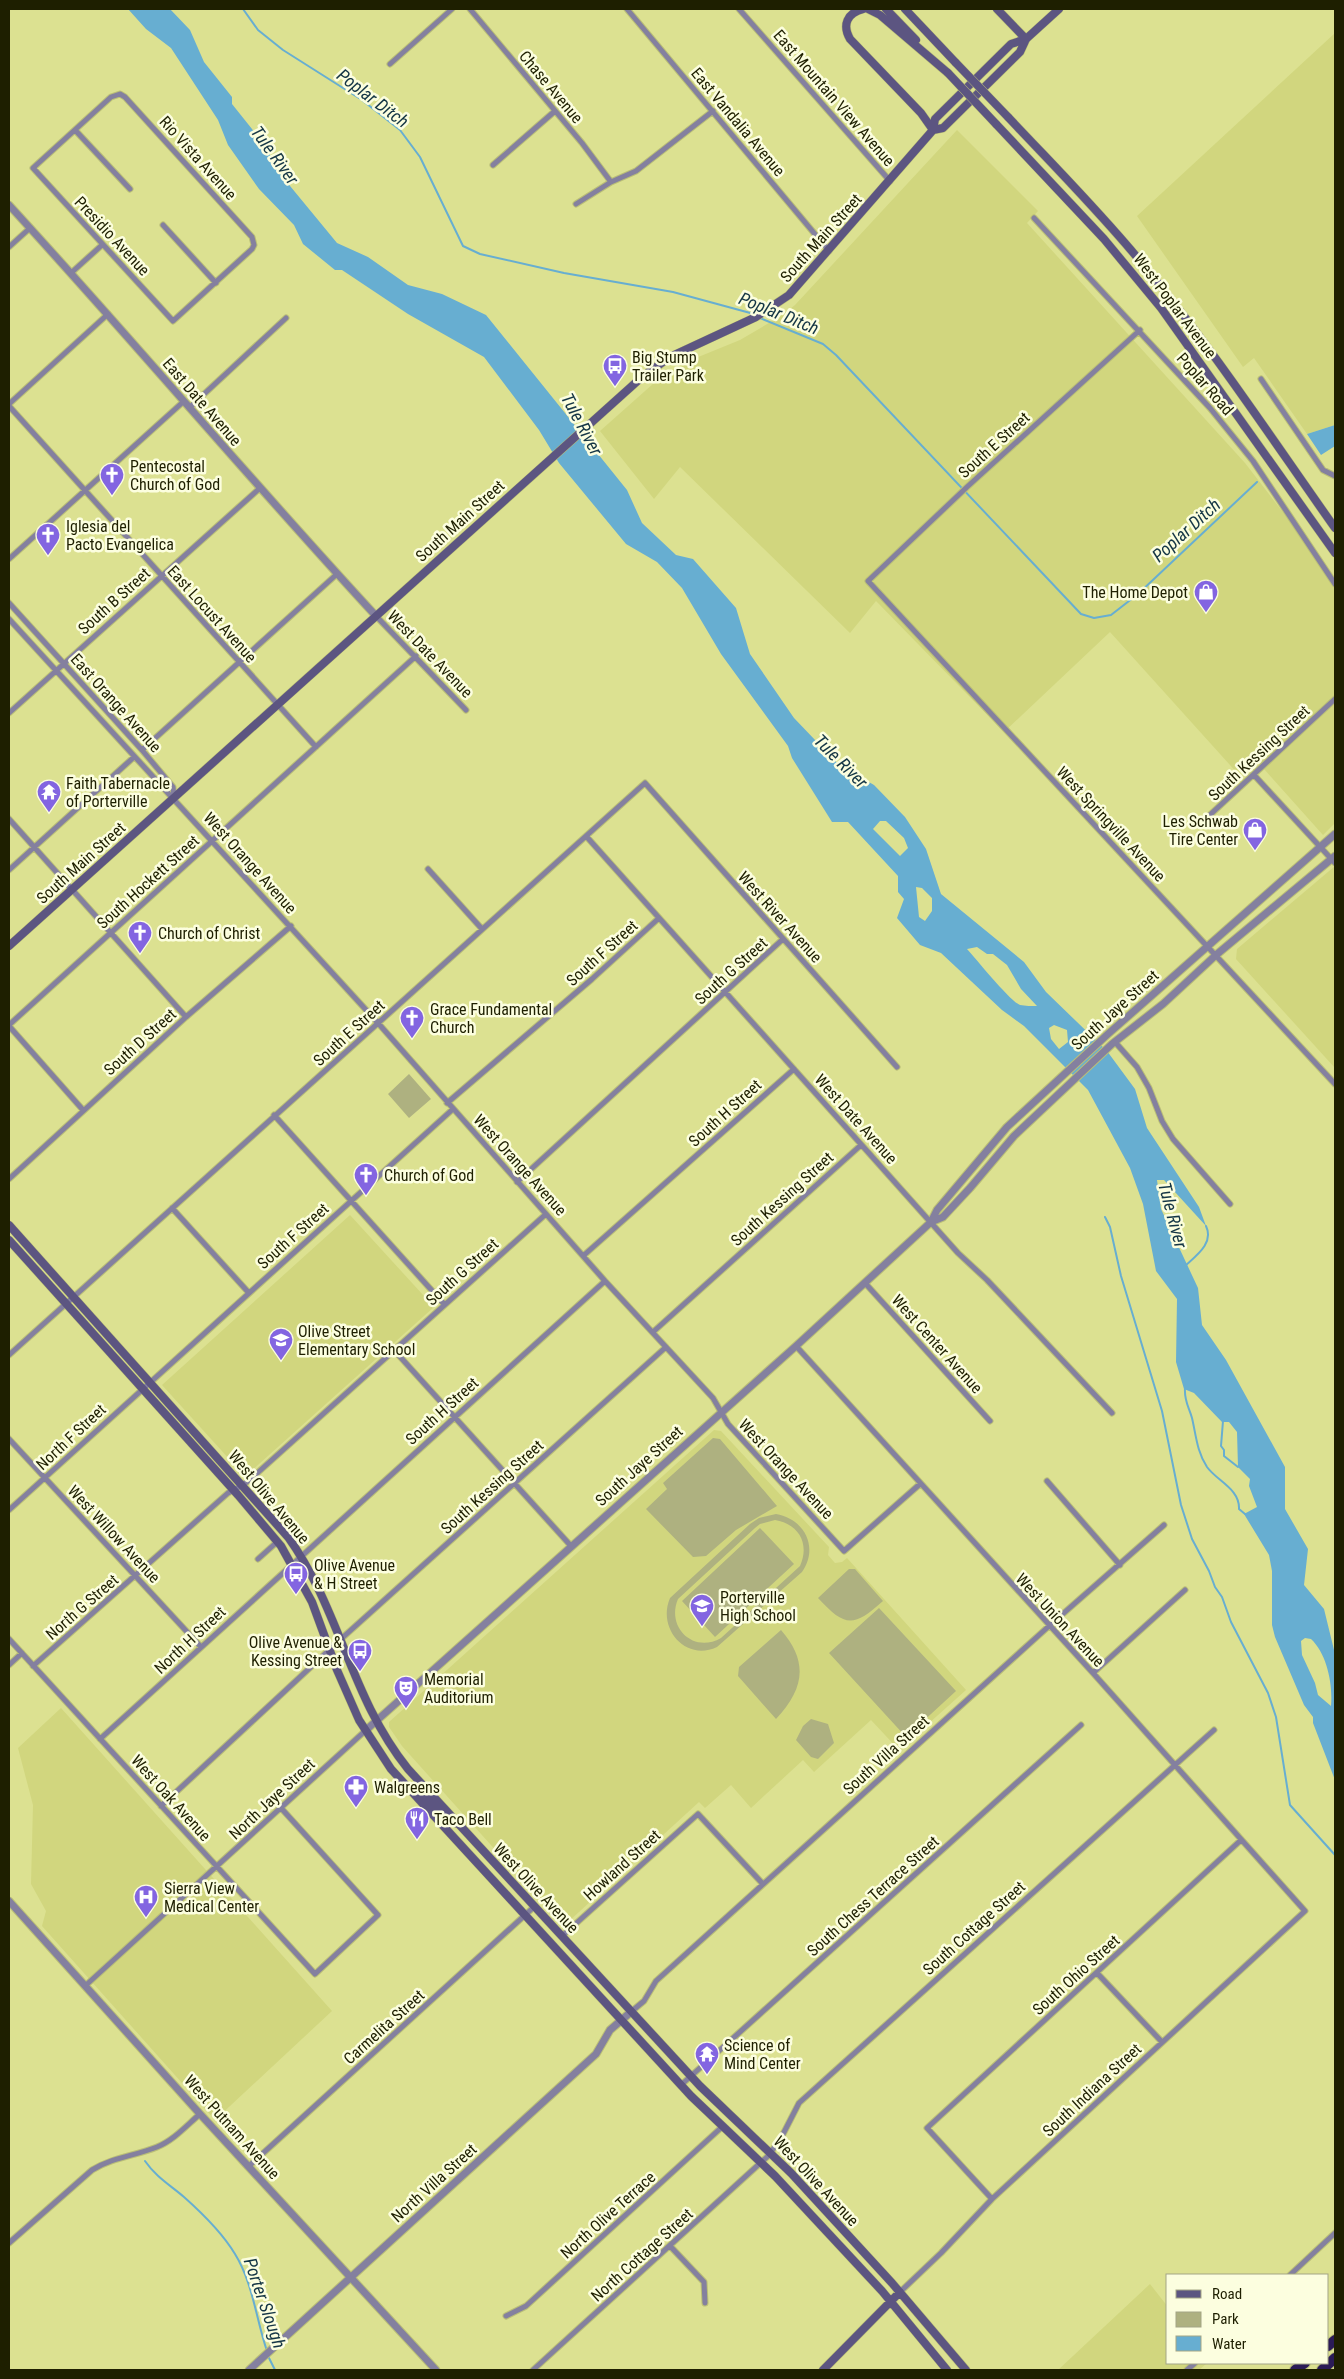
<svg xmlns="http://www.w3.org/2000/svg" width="1344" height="2379" viewBox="0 0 1344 2379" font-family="'Roboto Condensed',sans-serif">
  <rect width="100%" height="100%" fill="#dce191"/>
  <path fill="#d1d67e" d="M1335 33V425L1307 434 1254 358 1243 367 1137 216Z
    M957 130 1038 211 1027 223 1245 463 1335 580V823L1323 835 1256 760 1239 775 1110 632 1004 732 876 601 850 633 680 467 654 499 600 431 663 375 686 362 740 340 781 316 795 305Z
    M1335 866V1068L1236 959 1237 949Z
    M350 1215 434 1307 249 1473 241 1472 162 1385Z
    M714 1430 721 1431 829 1547 828 1555 835 1563 842 1562 847 1558 966 1690 899 1750 871 1720 814 1772 803 1760 751 1808 731 1785 705 1808 699 1802 567 1923H561L402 1746 389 1727V1722Z
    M61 1708 332 2011 215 2120 42 1926 46 1911 31 1884 33 1805 18 1748Z
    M1150 2284 1168 2307V2363H1207L1199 2370H1058Z"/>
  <path fill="#aeb180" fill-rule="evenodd" d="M409 1074 431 1099 409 1118 388 1094Z
    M713 1438 720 1439 777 1506 736 1530 706 1556 693 1557 646 1509 667 1489 663 1483Z
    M776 1514C805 1519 819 1548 802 1572L717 1647C685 1662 657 1628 670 1598L750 1524 759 1518ZM775 1520C799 1524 810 1544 800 1566L721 1638C693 1654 666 1627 678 1599L755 1528 760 1524Z
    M760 1528 794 1564 715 1637 682 1601Z
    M849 1569H855L883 1601C853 1628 845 1627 818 1598Z
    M879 1608 956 1691 906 1737 829 1653Z
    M781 1630C809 1662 804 1689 776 1719L738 1676 739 1667Z
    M811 1719 828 1724 834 1743 818 1759 811 1757 796 1740 803 1726Z"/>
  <path fill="#67aed1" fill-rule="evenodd" d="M128 9H170L190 30 204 62 232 97V104L264 144 281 175 337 243 368 257 408 285 442 294 486 315 627 490 642 523 676 555 693 559 736 608 750 654 794 718 838 764 874 785 905 817 926 849 941 894 1024 962 1046 992 1107 1051 1135 1089 1147 1128 1199 1207 1206 1226 1164 1180H1157L1161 1209 1198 1288 1202 1325 1226 1360 1285 1467V1509L1308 1549 1304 1585 1324 1609 1335 1654V1780L1313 1723V1717L1304 1705 1275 1637 1272 1625V1571L1269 1555 1244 1514 1257 1507 1249 1486 1250 1479 1238 1467 1237 1432 1229 1422H1222L1194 1393 1184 1389 1176 1362 1177 1299 1156 1271 1143 1204 1130 1168 1088 1090 1024 1026 1002 1010 941 953 920 945 897 918 904 899 898 892V876L848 822H832L792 758 788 746 721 654 682 588 657 562 626 544 559 463 539 430 484 357 408 314 342 270H335L303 244 294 225 259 189 228 145 218 120 171 48 146 29ZM880 821H886L904 838 908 848 900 856 873 829ZM916 887 922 888 932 898V911L925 921 919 917ZM977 947 987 954H993L1007 965 1021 989 1037 1006C1032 1006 1025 1006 1020 1005 1010 1001 977 960 967 949ZM1054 1025 1067 1030 1068 1042 1059 1049 1051 1039 1049 1028ZM1305 1638 1311 1639C1327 1654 1333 1684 1331 1706L1318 1695 1315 1683 1302 1655 1301 1641Z
    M1335 425V446L1321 455 1307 434Z"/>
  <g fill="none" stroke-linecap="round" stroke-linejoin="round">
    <path stroke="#67aed1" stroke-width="2" d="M243 9 258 30 283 50 362 100 400 130 420 157 463 246 480 254 564 273 673 292 754 314
      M760 318 823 344 836 355 1081 614 1094 618 1111 615 1138 594 1257 482
      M1105 1217 1110 1227 1121 1276 1162 1411 1181 1505 1192 1539 1209 1571 1215 1587 1222 1597 1231 1622 1268 1693 1276 1717 1290 1805 1335 1855
      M1185 1266C1197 1255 1214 1243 1206 1226
      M1185 1388C1184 1401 1189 1407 1192 1418 1196 1435 1197 1452 1207 1467 1217 1481 1240 1489 1239 1509L1245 1514
      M1223 1421 1221 1446 1224 1450V1456L1238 1467
      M145 2161C156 2177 170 2185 184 2197 202 2213 223 2234 235 2254 253 2283 256 2319 267 2351
      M268 2356 275 2370"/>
    <defs>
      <path id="minor" d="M470 9 582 143 611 182
        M627 9 829 251
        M739 9 890 181
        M390 64 452 9
        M120 94 125 97 252 237 254 245 252 249 173 321 33 168 111 97Z
        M75 130 130 189
        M493 165 555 111
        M576 204 611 182 636 171 713 111
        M1034 218 1210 408 1253 461 1335 584
        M163 225 216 283
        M9 247 30 228
        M71 273 102 245
        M1140 330 967 487 868 581 1335 1084
        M1261 379 1323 470 1335 476
        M9 404 108 314
        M9 406 316 747
        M189 408 286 318
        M9 559 183 402
        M9 603 142 750 173 787 174 797
        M376 616 466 710
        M9 619 378 1023 605 1281 713 1398 728 1424 844 1551 920 1484
        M9 713 260 488
        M142 750 337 574
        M1254 775 1335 863
        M9 819 186 1017
        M1199 825 1335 699
        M586 836 958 1253 987 1280 1112 1413
        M428 869 482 929
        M9 870 134 757
        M9 1025 416 656
        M9 1026 83 1110
        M1115 1042 1137 1067 1149 1088 1162 1121 1173 1139 1230 1204
        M447 1103 592 979 659 918
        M274 1115 444 1304
        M9 1179 186 1017 291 926
        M517 1182 783 939
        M172 1208 249 1293
        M583 1256 794 1069
        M865 1283 990 1421
        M653 1332 861 1145
        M796 1346 1093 1673 1305 1911 992 2199 941 2253 900 2292
        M394 1350 571 1546
        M9 1355 645 783 897 1067
        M9 1439 201 1647
        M1047 1481 1120 1565
        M9 1510 453 1109
        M258 1559 277 1542
        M9 1639 315 1974 378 1915 281 1808
        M9 1665 22 1653
        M33 1666 228 1493 243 1485 254 1476 546 1214
        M1093 1673 1185 1590
        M100 1739 605 1281
        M161 1806 341 1639 666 1347
        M562 1936 698 1814 762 1883
        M1097 1973 1162 2042
        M85 1986 365 1731
        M632 2011 644 2001 656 1981 1049 1626 1164 1525
        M681 2085 1081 1725
        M249 2166 535 1906
        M992 2199 927 2128 1241 1840
        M9 2243 92 2170C113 2157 135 2156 157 2147 174 2140 187 2125 200 2114
        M670 2246 704 2282 705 2303
        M1290 2275 1335 2233
        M506 2316 526 2306 723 2126
        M533 2370 767 2157 780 2140 799 2103 1214 1730
        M1187 2370 1195 2363"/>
      <path id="tertiary" d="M9 205C133 340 251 481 376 616
        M931 1222 937 1210 1007 1127 1108 1034 1335 834
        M365 1731 796 1346 931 1222 943 1217 970 1188 1014 1136 1112 1044 1163 1004 1216 955 1335 856
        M9 1901 200 2114 436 2370
        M249 2370 596 2054 610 2030 632 2011"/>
      <path id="secondary" d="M863 9C847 13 842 25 850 39L921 113 933 130
        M868 9 880 15 948 73
        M886 9 916 40
        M905 9 956 63
        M997 9 1026 39
        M1008 117C1053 165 1099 211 1141 262 1211 346 1272 439 1335 528
        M996 124 1104 239 1161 308 1335 553
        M933 130 943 128 1020 52 1026 39 1059 9
        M9 946 642 377 670 357 756 317 789 295 933 130 935 119 1011 44 1026 39
        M9 1225 288 1537C341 1611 350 1697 408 1769L700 2086 791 2173 892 2283 966 2370
        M9 1240 238 1495 281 1546 312 1602 337 1670 359 1720 391 1769 691 2096 775 2176 882 2291 947 2370
        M423 1797 444 1819 458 1824
        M823 2370 900 2292"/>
      <path id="motorway" d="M1328 2346 1335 2340
        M1295 2370 1305 2363
        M1322 2370 1335 2358"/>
    </defs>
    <use href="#minor" stroke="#babe77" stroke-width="7"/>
    <use href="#tertiary" stroke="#babe77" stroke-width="9"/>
    <use href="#secondary" stroke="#babe77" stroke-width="9"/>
    <use href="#motorway" stroke="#babe77" stroke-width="12"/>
    <use href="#minor" stroke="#84809f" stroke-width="5"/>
    <use href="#tertiary" stroke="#84809f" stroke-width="7"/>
    <use href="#secondary" stroke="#5c5581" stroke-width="8"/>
    <use href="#motorway" stroke="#2b1b56" stroke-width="10"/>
    <defs>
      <path id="secondary-bridge" d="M956 63 1008 117
        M948 73 996 124"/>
    </defs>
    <use href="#secondary-bridge" stroke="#babe77" stroke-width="9" stroke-linecap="butt"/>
    <use href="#secondary-bridge" stroke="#5c5581" stroke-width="8"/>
  </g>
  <defs>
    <symbol id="bus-pin" viewBox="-11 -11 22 30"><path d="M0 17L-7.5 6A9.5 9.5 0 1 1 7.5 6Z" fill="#8365e1" stroke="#fcfedf"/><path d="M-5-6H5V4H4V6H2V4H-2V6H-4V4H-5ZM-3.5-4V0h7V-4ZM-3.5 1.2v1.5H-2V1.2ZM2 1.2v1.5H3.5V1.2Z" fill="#fff"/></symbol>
    <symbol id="church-pin" viewBox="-11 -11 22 30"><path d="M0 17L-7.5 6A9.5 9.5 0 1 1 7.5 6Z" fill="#8365e1" stroke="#fcfedf"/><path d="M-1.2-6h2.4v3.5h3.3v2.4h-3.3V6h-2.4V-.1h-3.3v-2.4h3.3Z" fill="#fff"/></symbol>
    <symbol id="shop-pin" viewBox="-11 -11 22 30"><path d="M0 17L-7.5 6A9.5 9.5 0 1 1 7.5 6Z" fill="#8365e1" stroke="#fcfedf"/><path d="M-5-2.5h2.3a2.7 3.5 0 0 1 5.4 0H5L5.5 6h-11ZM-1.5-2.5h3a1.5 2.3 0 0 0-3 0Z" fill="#fff"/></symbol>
    <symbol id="temple-pin" viewBox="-11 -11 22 30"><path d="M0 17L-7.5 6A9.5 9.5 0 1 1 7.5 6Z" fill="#8365e1" stroke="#fcfedf"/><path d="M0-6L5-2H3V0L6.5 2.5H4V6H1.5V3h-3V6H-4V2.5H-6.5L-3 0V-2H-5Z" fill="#fff"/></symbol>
    <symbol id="school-pin" viewBox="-11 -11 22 30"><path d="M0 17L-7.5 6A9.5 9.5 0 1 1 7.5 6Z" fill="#8365e1" stroke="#fcfedf"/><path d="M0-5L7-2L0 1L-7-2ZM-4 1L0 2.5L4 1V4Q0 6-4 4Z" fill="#fff"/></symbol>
    <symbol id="theatre-pin" viewBox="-11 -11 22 30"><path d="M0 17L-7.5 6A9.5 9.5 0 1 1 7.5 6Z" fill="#8365e1" stroke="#fcfedf"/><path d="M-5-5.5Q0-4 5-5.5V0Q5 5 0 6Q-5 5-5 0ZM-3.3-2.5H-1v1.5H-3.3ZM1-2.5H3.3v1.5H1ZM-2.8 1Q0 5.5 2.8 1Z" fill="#fff"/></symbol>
    <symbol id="pharmacy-pin" viewBox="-11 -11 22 30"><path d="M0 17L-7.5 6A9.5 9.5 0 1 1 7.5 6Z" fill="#8365e1" stroke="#fcfedf"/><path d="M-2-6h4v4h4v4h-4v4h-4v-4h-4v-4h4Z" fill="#fff"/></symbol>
    <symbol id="restaurant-pin" viewBox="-11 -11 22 30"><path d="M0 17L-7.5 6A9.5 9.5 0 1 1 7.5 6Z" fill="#8365e1" stroke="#fcfedf"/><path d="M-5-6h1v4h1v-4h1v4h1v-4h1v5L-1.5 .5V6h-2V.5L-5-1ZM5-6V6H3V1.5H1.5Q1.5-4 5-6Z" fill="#fff"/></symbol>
    <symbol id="hospital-pin" viewBox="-11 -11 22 30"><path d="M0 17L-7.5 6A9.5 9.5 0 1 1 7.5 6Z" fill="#8365e1" stroke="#fcfedf"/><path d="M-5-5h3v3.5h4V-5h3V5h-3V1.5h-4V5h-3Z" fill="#fff"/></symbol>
  </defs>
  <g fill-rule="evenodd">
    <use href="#bus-pin" x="601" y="352" width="28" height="38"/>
    <use href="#church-pin" x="98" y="461" width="28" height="38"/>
    <use href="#church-pin" x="34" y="521" width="28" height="38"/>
    <use href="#shop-pin" x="1192" y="578" width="28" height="38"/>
    <use href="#temple-pin" x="35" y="778" width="28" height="38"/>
    <use href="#shop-pin" x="1241" y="816" width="28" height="38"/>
    <use href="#church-pin" x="126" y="919" width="28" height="38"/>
    <use href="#church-pin" x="398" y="1004" width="28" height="38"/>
    <use href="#church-pin" x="352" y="1161" width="28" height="38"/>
    <use href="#school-pin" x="267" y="1326" width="28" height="38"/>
    <use href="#bus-pin" x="282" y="1560" width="28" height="38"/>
    <use href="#school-pin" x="688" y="1592" width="28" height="38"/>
    <use href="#bus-pin" x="346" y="1637" width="28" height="38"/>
    <use href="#theatre-pin" x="392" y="1674" width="28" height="38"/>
    <use href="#pharmacy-pin" x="342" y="1773" width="28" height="38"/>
    <use href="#restaurant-pin" x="403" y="1805" width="28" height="38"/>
    <use href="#hospital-pin" x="132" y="1883" width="28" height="38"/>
    <use href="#temple-pin" x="693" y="2040" width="28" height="38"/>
  </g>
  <g text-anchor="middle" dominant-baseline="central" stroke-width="5" stroke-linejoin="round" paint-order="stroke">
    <g font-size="16" fill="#1e1f00" stroke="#fcfedf">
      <text transform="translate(551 87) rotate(50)">Chase Avenue</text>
      <text transform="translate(834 98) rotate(49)">East Mountain View Avenue</text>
      <text transform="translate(738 122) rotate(50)">East Vandalia Avenue</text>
      <text transform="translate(198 158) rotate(48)">Rio Vista Avenue</text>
      <text transform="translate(112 236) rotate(47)">Presidio Avenue</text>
      <text transform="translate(821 238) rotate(-48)">South Main Street</text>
      <text transform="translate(1175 306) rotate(53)">West Poplar Avenue</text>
      <text transform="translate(1205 384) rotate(49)">Poplar Road</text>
      <text transform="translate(202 402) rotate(49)">East Date Avenue</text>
      <text transform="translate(994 445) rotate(-42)">South E Street</text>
      <text transform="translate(460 521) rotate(-42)">South Main Street</text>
      <text transform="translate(114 601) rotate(-42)">South B Street</text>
      <text transform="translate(212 614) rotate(48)">East Locust Avenue</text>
      <text transform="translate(430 654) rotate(46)">West Date Avenue</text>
      <text transform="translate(116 703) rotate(48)">East Orange Avenue</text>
      <text transform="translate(1259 753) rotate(-43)">South Kessing Street</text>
      <text transform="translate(1111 824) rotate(47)">West Springville Avenue</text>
      <text transform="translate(81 863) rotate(-42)">South Main Street</text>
      <text transform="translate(250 863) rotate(48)">West Orange Avenue</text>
      <text transform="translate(148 882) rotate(-42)">South Hockett Street</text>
      <text transform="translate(780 917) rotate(48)">West River Avenue</text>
      <text transform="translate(602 953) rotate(-42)">South F Street</text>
      <text transform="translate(731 971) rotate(-42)">South G Street</text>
      <text transform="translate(1115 1010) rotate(-42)">South Jaye Street</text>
      <text transform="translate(349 1033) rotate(-42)">South E Street</text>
      <text transform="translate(140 1042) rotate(-42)">South D Street</text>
      <text transform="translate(725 1113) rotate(-42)">South H Street</text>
      <text transform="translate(856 1119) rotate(48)">West Date Avenue</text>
      <text transform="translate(520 1165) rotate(48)">West Orange Avenue</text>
      <text transform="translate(782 1199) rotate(-42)">South Kessing Street</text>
      <text transform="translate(293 1236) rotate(-42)">South F Street</text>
      <text transform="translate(462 1272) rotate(-42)">South G Street</text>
      <text transform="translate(937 1344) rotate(48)">West Center Avenue</text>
      <text transform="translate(442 1411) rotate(-42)">South H Street</text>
      <text transform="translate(71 1437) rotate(-43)">North F Street</text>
      <text transform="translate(639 1466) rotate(-42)">South Jaye Street</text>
      <text transform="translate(786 1469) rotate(47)">West Orange Avenue</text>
      <text transform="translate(492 1487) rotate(-42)">South Kessing Street</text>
      <text transform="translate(269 1497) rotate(50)">West Olive Avenue</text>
      <text transform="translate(114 1534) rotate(47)">West Willow Avenue</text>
      <text transform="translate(82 1607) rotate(-41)">North G Street</text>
      <text transform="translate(1060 1620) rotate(47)">West Union Avenue</text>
      <text transform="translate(190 1640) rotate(-43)">North H Street</text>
      <text transform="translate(886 1755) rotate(-42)">South Villa Street</text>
      <text transform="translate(171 1798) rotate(48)">West Oak Avenue</text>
      <text transform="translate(272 1799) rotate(-43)">North Jaye Street</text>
      <text transform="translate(622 1865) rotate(-42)">Howland Street</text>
      <text transform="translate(536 1888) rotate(47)">West Olive Avenue</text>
      <text transform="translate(873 1896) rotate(-42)">South Chess Terrace Street</text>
      <text transform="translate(974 1928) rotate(-42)">South Cottage Street</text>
      <text transform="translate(1076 1975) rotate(-42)">South Ohio Street</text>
      <text transform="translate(384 2027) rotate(-42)">Carmelita Street</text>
      <text transform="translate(1092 2090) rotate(-43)">South Indiana Street</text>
      <text transform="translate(232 2127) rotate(48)">West Putnam Avenue</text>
      <text transform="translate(816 2181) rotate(47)">West Olive Avenue</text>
      <text transform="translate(434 2183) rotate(-42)">North Villa Street</text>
      <text transform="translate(608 2215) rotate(-42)">North Olive Terrace</text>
      <text transform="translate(642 2255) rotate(-42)">North Cottage Street</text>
    </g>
    <g font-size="16" fill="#1e1f00" stroke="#fcfedf" text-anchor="start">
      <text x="632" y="357">Big Stump<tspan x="632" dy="18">Trailer Park</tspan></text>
      <text x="130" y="466">Pentecostal<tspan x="130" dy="18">Church of God</tspan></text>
      <text x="66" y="526">Iglesia del<tspan x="66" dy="18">Pacto Evangelica</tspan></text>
      <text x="1188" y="592" text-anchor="end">The Home Depot</text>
      <text x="66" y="783">Faith Tabernacle<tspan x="66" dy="18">of Porterville</tspan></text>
      <text x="1238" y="821" text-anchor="end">Les Schwab<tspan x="1238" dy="18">Tire Center</tspan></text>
      <text x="158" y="933">Church of Christ</text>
      <text x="430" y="1009">Grace Fundamental<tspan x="430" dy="18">Church</tspan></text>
      <text x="384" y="1175">Church of God</text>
      <text x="298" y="1331">Olive Street<tspan x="298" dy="18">Elementary School</tspan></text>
      <text x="314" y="1565">Olive Avenue<tspan x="314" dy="18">&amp; H Street</tspan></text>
      <text x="720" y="1597">Porterville<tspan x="720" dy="18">High School</tspan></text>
      <text x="342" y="1642" text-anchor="end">Olive Avenue &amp;<tspan x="342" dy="18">Kessing Street</tspan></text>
      <text x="424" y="1679">Memorial<tspan x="424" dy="18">Auditorium</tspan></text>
      <text x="374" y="1787">Walgreens</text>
      <text x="434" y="1819">Taco Bell</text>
      <text x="164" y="1888">Sierra View<tspan x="164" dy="18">Medical Center</tspan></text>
      <text x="724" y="2045">Science of<tspan x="724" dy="18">Mind Center</tspan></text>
    </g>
    <g font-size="18" font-style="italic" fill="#153645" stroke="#fcfedf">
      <text transform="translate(373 98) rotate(37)">Poplar Ditch</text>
      <text transform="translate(275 155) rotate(54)">Tule River</text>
      <text transform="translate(779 313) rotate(22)">Poplar Ditch</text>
      <text transform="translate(582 424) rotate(62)">Tule River</text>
      <text transform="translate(1186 530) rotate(-42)">Poplar Ditch</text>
      <text transform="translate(841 761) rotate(45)">Tule River</text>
      <text transform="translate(1173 1215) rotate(75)">Tule River</text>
      <text transform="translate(265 2303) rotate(71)">Porter Slough</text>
    </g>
  </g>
  <rect width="1344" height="2379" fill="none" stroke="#1e1f00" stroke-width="20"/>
  <rect x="1166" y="2274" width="162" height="90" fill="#fcfedf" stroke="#a3a586"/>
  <rect x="1176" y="2290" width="25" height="8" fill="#5c5581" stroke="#a3a586"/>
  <text x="1212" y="2299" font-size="15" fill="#1e1f00">Road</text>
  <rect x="1176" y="2312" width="25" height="15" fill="#aeb180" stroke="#a3a586"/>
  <text x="1212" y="2324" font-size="15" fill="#1e1f00">Park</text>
  <rect x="1176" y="2336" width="25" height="15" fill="#67aed1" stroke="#a3a586"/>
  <text x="1212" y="2349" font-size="15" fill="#1e1f00">Water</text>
</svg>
